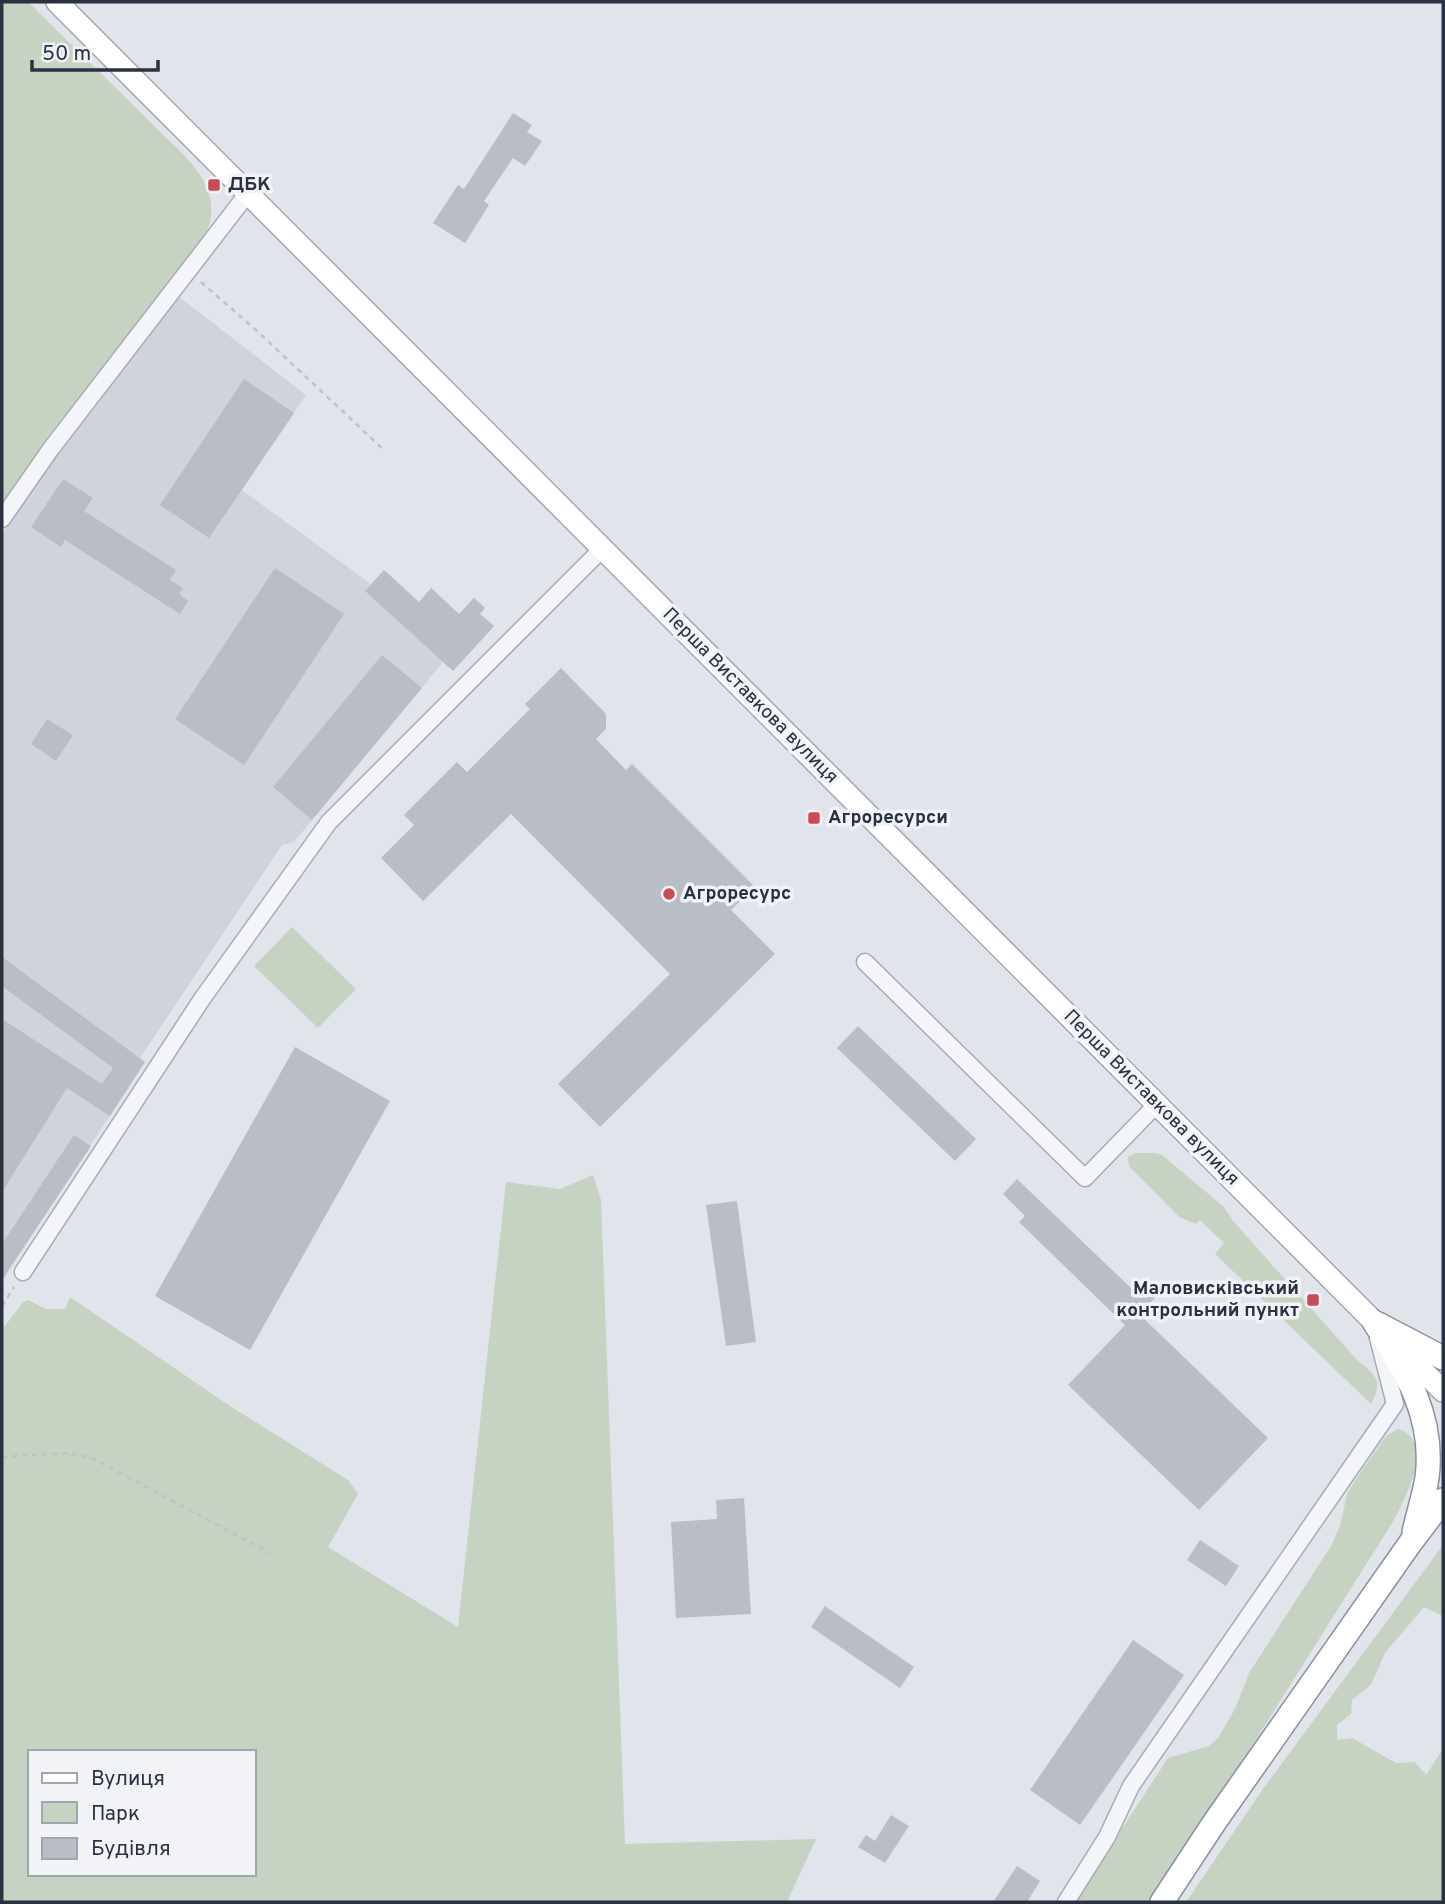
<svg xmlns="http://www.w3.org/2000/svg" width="1445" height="1904" viewBox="0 0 1445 1904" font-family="Overpass,sans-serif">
  <rect width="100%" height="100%" fill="#e1e4ea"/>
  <path fill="#d0d3db" d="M178 296 306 395 242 490 371 584 384 570 419 602 431 588 459 614 474 598 485 608 480 614 494 626 453 671 443 662 294 842 282 845 140 1058 145 1062 2 1280V534L66 443Z"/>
  <path fill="#c6d3c3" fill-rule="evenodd" d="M2 2H28L184 155C211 184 222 211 199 246L48 437 2 505Z
    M292 927 356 989 318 1028 254 966Z
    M1136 1153H1154L1162 1155 1224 1207 1233 1221 1358 1361C1377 1375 1383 1381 1371 1404L1215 1254 1224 1243 1200 1220 1196 1224 1179 1217 1129 1166 1128 1157Z
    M593 1175 601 1200 625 1844 816 1839 787 1902H2V1330L23 1302 28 1300 46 1309H65L70 1297 230 1406 348 1480 358 1494 328 1547 458 1627 506 1182 560 1189ZM30 1752H254V1874H30Z
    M1398 1429C1437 1441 1405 1498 1394 1520L1255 1741 1149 1902H1074L1168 1758 1209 1746 1218 1738 1235 1709 1249 1673 1331 1546 1340 1526 1347 1494 1356 1479 1386 1436Z
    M1443 1545V1616L1424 1607 1385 1653 1371 1685 1352 1700 1351 1714 1337 1725V1740L1352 1738 1396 1763 1415 1762 1426 1775 1443 1749V1902H1186L1263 1789Z"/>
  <path fill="#b9bdc6" d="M513 113 532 125 527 132 542 141 525 166 513 158 484 201 489 205 465 243 433 223 458 185 464 189Z
    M244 379 294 413 209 538 160 505Z
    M63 479 93 498 84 511 176 570 170 580 183 588 179 594 188 601 180 614 65 540 61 547 31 527Z
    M275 568 344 614 244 765 175 719Z
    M384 570 419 602 431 588 459 614 474 598 485 608 480 614 494 626 453 671 365 591Z
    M382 655 422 688 312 820 273 787Z
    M561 668 606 714V729L596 739 626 770 632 764 755 887 731 910 775 954 600 1127 558 1084 670 974 511 814 423 901 381 858 414 825 404 815 457 762 467 772 530 709 525 704Z
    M47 719 73 735 56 761 31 744Z
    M2 957 145 1062 110 1116 67 1088 2 1192V1019L102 1084 113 1068 2 986Z
    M858 1026 976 1139 955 1161 837 1048Z
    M295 1047 390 1101 250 1350 155 1296Z
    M74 1135 91 1146 2 1280V1244Z
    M1017 1179 1133 1290 1141 1282 1156 1297 1139 1314 1268 1438 1199 1510 1068 1385 1125 1325 1019 1222 1025 1216 1003 1194Z
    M737 1201 756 1342 726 1346 706 1205Z
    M744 1498 751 1614 676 1618 671 1522 717 1519 716 1500Z
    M1200 1540 1239 1566 1226 1586 1187 1560Z
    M825 1606 914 1667 900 1688 811 1627Z
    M1133 1640 1184 1675 1080 1825 1030 1790Z
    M891 1815 909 1826 885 1863 858 1847 866 1835 875 1841Z
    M1017 1866 1040 1881 1027 1902H993Z"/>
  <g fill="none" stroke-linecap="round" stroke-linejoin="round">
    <defs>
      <path id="minor" d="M2 519 50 450 248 193
        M865 962 1085 1178 1157 1104
        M23 1272 202 999 329 822 602 549
        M1066 1902 1107 1837 1131 1786 1395 1404 1378 1338"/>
      <path id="major" d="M57 2 1443 1391"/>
      <path id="highway" d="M1374 1322C1406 1371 1435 1417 1427 1478 1424 1496 1418 1514 1414 1532
        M1378 1324 1443 1358
        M1162 1902 1214 1823 1411 1542 1443 1500"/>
    </defs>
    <use href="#minor" stroke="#a6abb4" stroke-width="19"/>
    <use href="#major" stroke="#a1a8b5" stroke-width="24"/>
    <use href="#highway" stroke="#8991a0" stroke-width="26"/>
    <path stroke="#bfc2c8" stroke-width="2.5" stroke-dasharray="5 5" stroke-linecap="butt" d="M201 282 256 330 384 450
      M2 1306 14 1287
      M2 1457 69 1453 92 1458 270 1553"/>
    <use href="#minor" stroke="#f4f5f8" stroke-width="16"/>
    <use href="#major" stroke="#fff" stroke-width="21"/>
    <use href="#highway" stroke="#fff" stroke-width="23"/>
  </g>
  <g fill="#ca4b56" stroke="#f1f3f7" stroke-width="2.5">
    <rect x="207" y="178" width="14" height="14" rx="3.5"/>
    <rect x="807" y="811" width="14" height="14" rx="3.5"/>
    <circle cx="669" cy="894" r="7"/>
    <rect x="1306" y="1293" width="14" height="14" rx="3.5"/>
  </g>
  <g text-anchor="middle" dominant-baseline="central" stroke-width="7" stroke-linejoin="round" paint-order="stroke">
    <g font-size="19" font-weight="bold" fill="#2a3141" stroke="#f1f3f7" text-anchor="start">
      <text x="228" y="185">ДБК</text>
      <text x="828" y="818">Агроресурси</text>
      <text x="683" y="894">Агроресурс</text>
      <text x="1299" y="1289" text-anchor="end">Маловисківський<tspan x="1299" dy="22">контрольний пункт</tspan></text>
    </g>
    <g font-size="19" fill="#2a3141" stroke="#f1f3f7">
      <text transform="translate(750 696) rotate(45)">Перша Виставкова вулиця</text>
      <text transform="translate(1151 1098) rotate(45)">Перша Виставкова вулиця</text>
    </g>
  </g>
  <rect width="1445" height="1904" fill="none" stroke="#2a3141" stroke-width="7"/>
  <rect x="28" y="1750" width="228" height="126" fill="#f1f3f7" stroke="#a1a5ae" stroke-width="2"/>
  <rect x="42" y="1773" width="35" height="10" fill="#ffffff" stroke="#a1a5ae" stroke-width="2"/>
  <text x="91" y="1785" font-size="21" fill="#2a3141">Вулиця</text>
  <rect x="42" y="1802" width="35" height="21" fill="#c6d3c3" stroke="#a1a5ae" stroke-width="2"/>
  <text x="91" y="1820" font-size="21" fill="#2a3141">Парк</text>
  <rect x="42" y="1838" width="35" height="21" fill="#b9bdc6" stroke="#a1a5ae" stroke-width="2"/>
  <text x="91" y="1855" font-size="21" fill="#2a3141">Будівля</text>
  <path d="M32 60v10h126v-10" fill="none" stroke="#2a3141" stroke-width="3.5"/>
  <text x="42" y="60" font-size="21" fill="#2a3141" stroke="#f1f3f7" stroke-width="5" paint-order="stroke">50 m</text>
</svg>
